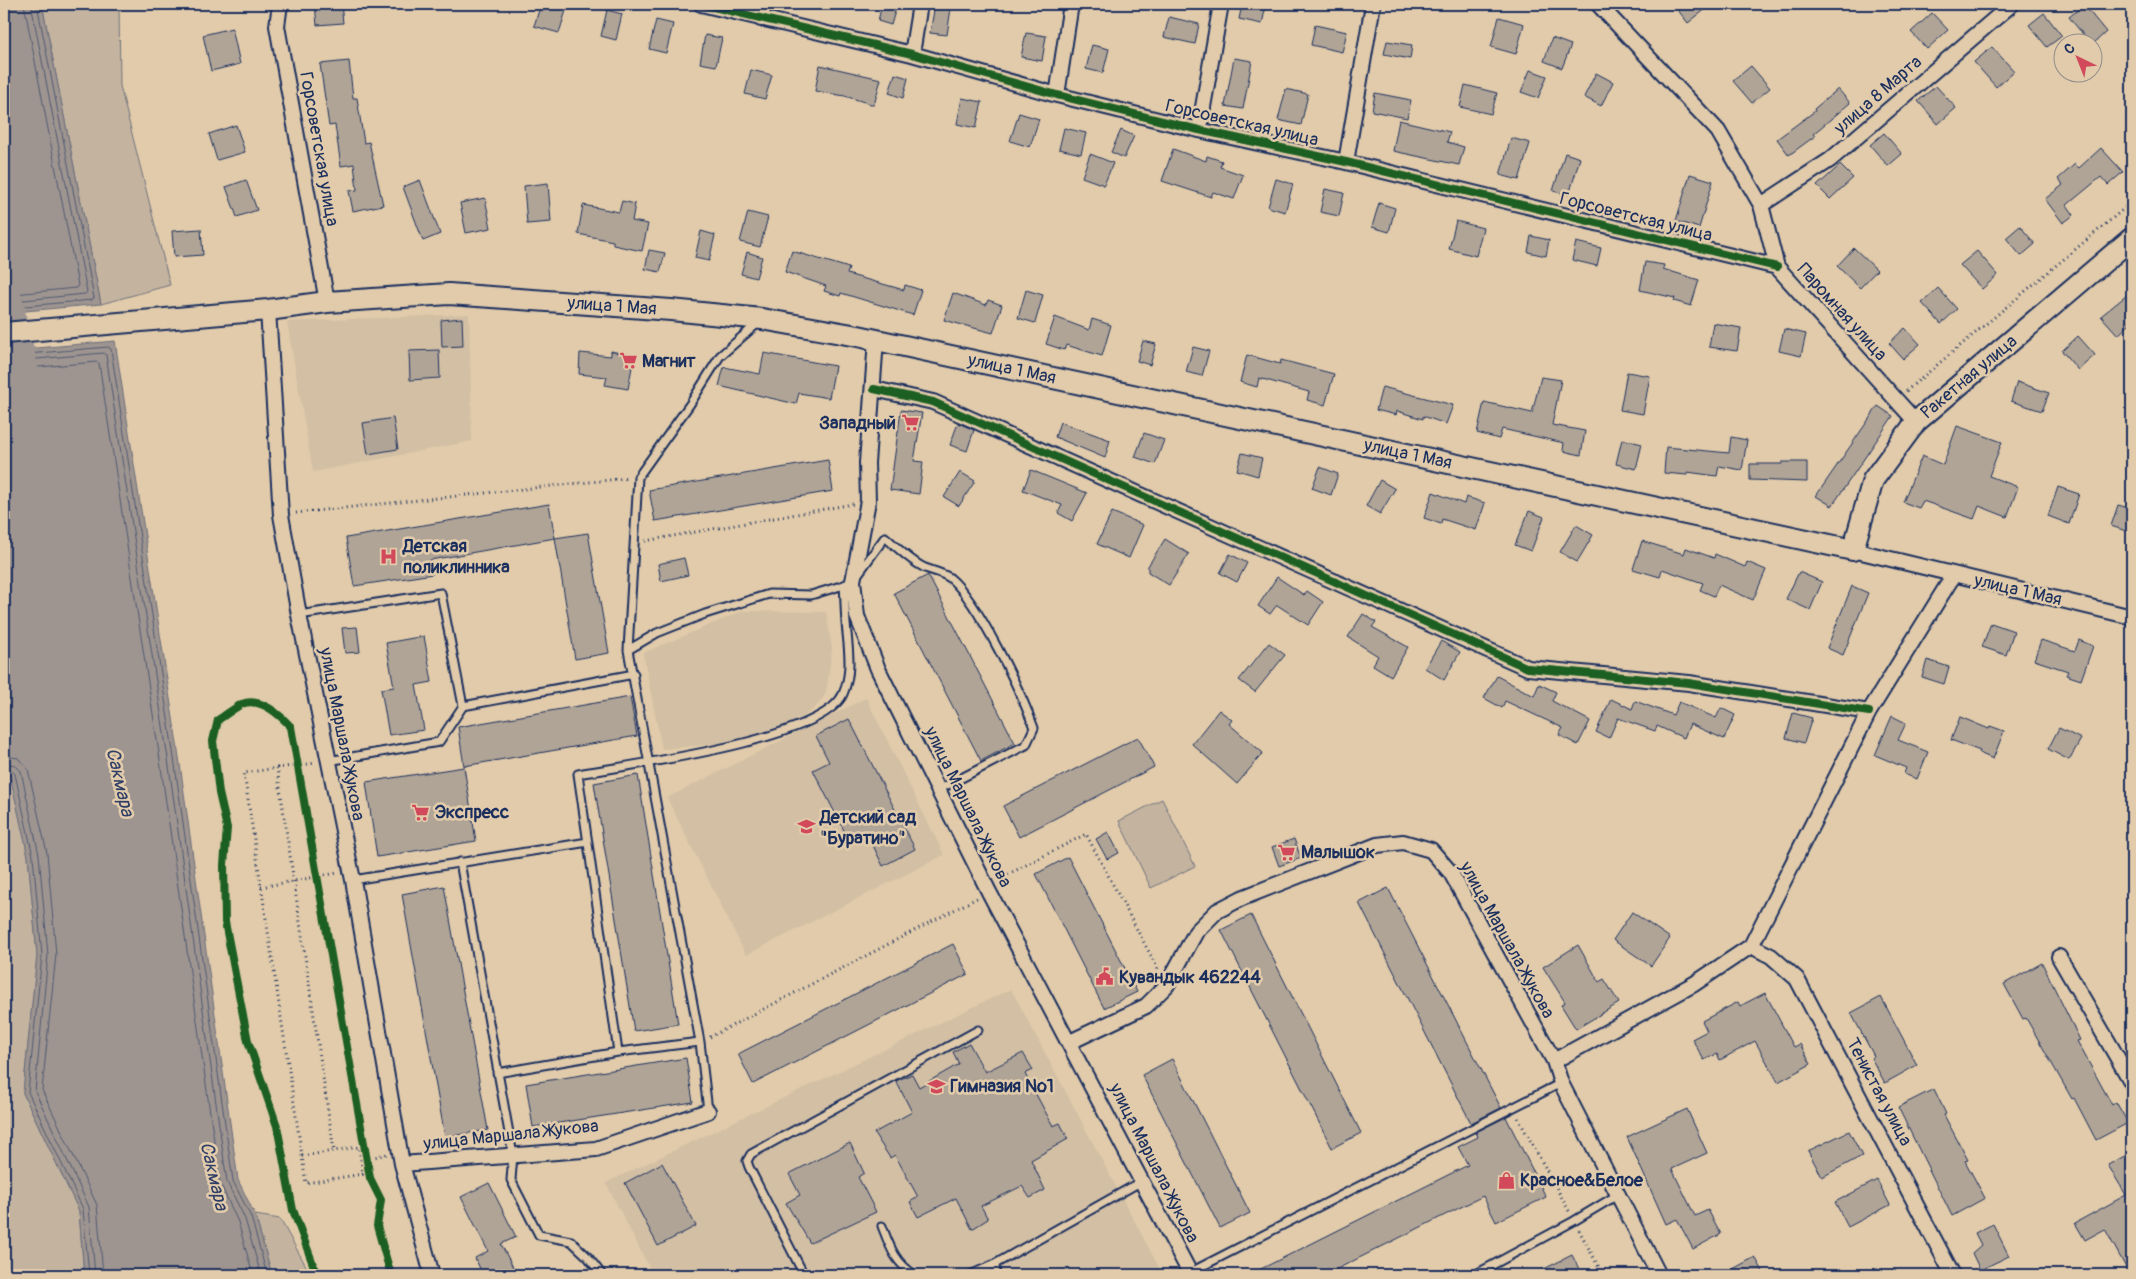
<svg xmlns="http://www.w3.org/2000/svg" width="2136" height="1279" viewBox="0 0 2136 1279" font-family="Pangolin,sans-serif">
  <rect width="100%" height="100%" fill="#e1cbaa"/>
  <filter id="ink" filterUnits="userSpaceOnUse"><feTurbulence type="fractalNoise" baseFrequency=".02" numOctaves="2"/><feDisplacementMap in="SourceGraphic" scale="10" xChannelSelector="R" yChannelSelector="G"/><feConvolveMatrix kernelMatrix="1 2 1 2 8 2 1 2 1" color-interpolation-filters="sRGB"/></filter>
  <g filter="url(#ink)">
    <path fill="#d2bfa4" d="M469 314 472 441 313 472 287 322Z
      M743 611 826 612 832 649 826 693 816 707 798 721 766 733 724 743 662 749 643 653Z
      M866 698 944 855 746 955 667 798Z
      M1011 989 1163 1275H653L606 1183Z"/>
    <path fill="#c4b49f" stroke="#70727e" d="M42 4H119L120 86 170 285 101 304Z
      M4 774 10 775 28 856 37 955 23 1093 79 1211 84 1275H4Z
      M1162 799 1195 866 1151 888 1119 821Z
      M255 1215 280 1219 311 1275H272Z"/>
    <path fill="#9e9590" stroke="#6a6c7c" d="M4 4H42L101 304 4 313Z
      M115 341 179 757 238 1180 255 1215 272 1275H84L79 1211 23 1093 37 955 28 856 10 775 4 774V351Z"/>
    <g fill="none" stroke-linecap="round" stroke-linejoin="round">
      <path stroke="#4f5872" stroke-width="1" d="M4 295 76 288 78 285 24 4
        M4 302 85 294 87 292 31 4
        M4 308 92 300 94 298 37 4
        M4 356 108 347 111 349 174 758 233 1181 251 1217 267 1275
        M4 362 103 353 106 355 168 759 227 1182 245 1219 261 1275
        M4 370 97 362 99 363 160 760 220 1183 238 1222 253 1275
        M4 756 18 758 28 769 47 853 56 954 42 1090 97 1205 103 1275
        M4 763 15 765 21 771 39 855 48 955 35 1091 89 1207 95 1275
        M4 769 11 770 15 774 33 856 42 955 28 1092 83 1209 89 1275"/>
      <path stroke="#9e9590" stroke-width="31" d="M4 289 28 392"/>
    </g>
    <path fill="#b0a497" stroke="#1b2f5e" d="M315 4H341L343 23 317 25Z
      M541 4H568L559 33 534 26Z
      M882 4H897L891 25 878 21Z
      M1673 4H1712L1688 23Z
      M935 5 951 8 947 35 930 33Z
      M1242 5 1265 10 1262 24 1239 19Z
      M2084 5 2106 32 2094 43 2089 42 2069 17Z
      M607 10 622 14 616 40 601 36Z
      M1932 13 1948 30 1927 49 1911 32Z
      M2044 13 2062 36 2047 47 2029 25Z
      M1169 17 1199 24 1195 44 1164 37Z
      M1499 17 1524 24 1516 54 1491 47Z
      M656 20 673 24 666 53 649 49Z
      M1315 25 1347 32 1342 52 1311 45Z
      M232 28 240 64 211 71 203 35Z
      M1026 33 1046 36 1042 61 1021 57Z
      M705 35 722 38 716 66 700 63Z
      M1552 38 1571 45 1562 68 1544 61Z
      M1387 41 1412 45 1410 59 1384 54Z
      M1092 45 1109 49 1103 73 1086 69Z
      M1992 47 2014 71 1996 87 1974 62Z
      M1234 58 1252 61 1243 109 1225 106Z
      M349 61 353 98H357L364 143 369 142 383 205 353 211 349 191 357 190 354 164 341 166 335 125 329 126 320 64Z
      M820 65 881 79 874 105 845 96 815 91Z
      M1751 66 1770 88 1752 103 1733 81Z
      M751 70 772 75 765 99 745 94Z
      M1530 70 1547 76 1538 98 1521 92Z
      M1596 73 1613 82 1601 106 1584 97Z
      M895 74 908 78 903 98 889 93Z
      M1465 85 1497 93 1491 114 1460 107Z
      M1936 86 1956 108 1938 124 1918 101Z
      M1286 89 1308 94 1301 125 1278 120Z
      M1838 89 1850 103 1813 134 1815 136 1789 155 1777 139 1815 111 1814 109Z
      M1375 93 1411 100 1407 118 1372 111Z
      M962 98 982 102 976 128 957 124Z
      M1019 113 1039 119 1030 147 1010 141Z
      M1399 120 1450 132 1447 142 1464 147 1459 165 1393 151Z
      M236 125 245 152 217 160 209 134Z
      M1064 128 1086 133 1081 154 1059 149Z
      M1121 130 1134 136 1124 158 1111 152Z
      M1884 133 1902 154 1888 166 1870 145Z
      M1511 138 1530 143 1519 180 1500 175Z
      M2101 148 2123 172 2108 185 2101 177 2067 205 2074 215 2063 223 2045 199 2063 185 2058 179 2075 164 2079 168Z
      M1173 149 1206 161 1207 156 1222 161 1220 167 1243 175 1234 199 1213 192 1211 197 1162 181Z
      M1565 153 1580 158 1569 195 1553 191Z
      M1090 154 1113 163 1104 185 1082 177Z
      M1840 165 1853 178 1830 199 1817 186Z
      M1690 174 1713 181 1699 228 1676 221Z
      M1276 179 1293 184 1285 212 1268 207Z
      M246 180 257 210 237 217 226 187Z
      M420 180 440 234 423 241 403 187Z
      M548 183 551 222 527 224 524 186Z
      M1325 189 1344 193 1339 216 1320 212Z
      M485 198 491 228 466 233 460 203Z
      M622 201 635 204 632 221 648 224 642 251 613 245V241L578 234 583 205 619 212Z
      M1379 203 1395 208 1389 232 1372 227Z
      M748 212 768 217 760 247 740 242Z
      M1456 221 1483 228 1476 256 1449 249Z
      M2020 226 2035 244 2021 256 2006 238Z
      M201 229 203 255 174 257 172 231Z
      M701 231 715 235 709 261 695 258Z
      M1531 236 1549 240 1546 256 1528 252Z
      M1576 242 1601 248 1597 266 1572 260Z
      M1854 248 1877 270 1860 288 1837 266Z
      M649 250 665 253 660 272 645 269Z
      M792 251 849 268 847 274 904 290 905 285 921 290 913 315 841 293 840 296 824 291 826 286 785 272Z
      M1977 251 1998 275 1982 289 1960 265Z
      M747 252 762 257 756 278 741 274Z
      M1645 262 1664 265 1663 269 1699 280 1691 306 1674 301 1675 298 1640 290Z
      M1938 288 1957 309 1941 324 1922 303Z
      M1026 290 1043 295 1035 323 1018 318Z
      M2132 291V322L2118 335 2101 316Z
      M953 293 986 305 988 300 1002 305 993 333 944 320Z
      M1055 317 1089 330 1092 319 1111 325 1102 356 1066 345 1064 350 1046 344Z
      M462 318 463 346 442 347 441 320Z
      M1713 323 1741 328 1737 351 1709 347Z
      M1905 328 1920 344 1903 359 1889 343Z
      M1784 329 1806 334 1801 356 1779 351Z
      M2078 336 2095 355 2078 370 2062 351Z
      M1143 341 1156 344 1150 365 1137 361Z
      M1193 347 1209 351 1202 376 1186 372Z
      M439 350 440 378 410 380 409 351Z
      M611 351 634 356 628 389 605 385 607 377 579 374 580 353 611 356Z
      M764 353 835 366 829 398 799 393 796 404 719 386 724 367 760 374Z
      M1247 355 1280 364 1281 360 1334 374 1325 405 1307 400 1309 392 1259 378 1257 387 1240 382Z
      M1627 372 1650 376 1643 414 1620 410Z
      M1541 377 1561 380 1552 425 1585 431 1581 455 1563 451 1564 443 1502 429 1499 439 1477 433 1484 402 1532 413Z
      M2017 382 2049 393 2042 411 2011 401Z
      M1382 387 1453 405 1446 424 1423 416V419L1397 411 1396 415 1376 410Z
      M1878 406 1893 416 1832 506 1816 496Z
      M901 410 922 413 914 461 923 462 919 494 890 490Z
      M393 418 398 449 368 454 363 423Z
      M1060 422 1110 440 1105 458 1055 437Z
      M958 423 974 430 967 451 950 445Z
      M1957 426 2002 442 1989 476 2018 487 2007 517 1979 506 1974 519 1923 501 1919 508 1903 502 1922 456 1943 465Z
      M1144 433 1164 440 1155 464 1135 457Z
      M1731 437 1747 440 1742 470 1719 466 1717 476 1687 472V475L1664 473 1666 447 1729 453Z
      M1622 439 1642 444 1636 469 1616 464Z
      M1242 453 1262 458 1258 476 1237 470Z
      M828 460 833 491 655 521 649 490Z
      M1782 462H1807V482L1750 480V464H1782Z
      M1320 467 1338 474 1331 495 1312 488Z
      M1031 470 1087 493 1072 521 1058 513 1062 505 1023 490Z
      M960 472 975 481 959 506 944 497Z
      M1380 480 1395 489 1380 514 1366 506Z
      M2058 487 2079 494 2069 524 2048 516Z
      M1433 492 1464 504 1466 497 1485 503 1476 530 1442 519 1441 524 1424 518Z
      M549 504 555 538 430 560 433 574 354 586 346 538Z
      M2118 505 2132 509V533L2111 526Z
      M1529 511 1544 517 1531 551 1515 545Z
      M1112 512 1143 525 1129 558 1097 544Z
      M1576 525 1593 535 1577 562 1560 552Z
      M588 533 609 653 575 659 555 538Z
      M1165 539 1189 554 1169 585 1148 572V566Z
      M1642 541 1684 554 1686 548 1714 558 1715 554 1745 567 1747 562 1766 570 1753 600 1719 585 1714 596 1700 590 1703 583 1662 569 1660 577 1633 569Z
      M1230 554 1247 563 1237 582 1220 573Z
      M684 558 688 575 661 581 658 564Z
      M1799 572 1822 582 1810 610 1786 599Z
      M928 575 1015 743 981 761 894 593Z
      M1277 577 1304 595 1307 591 1323 602 1308 625 1277 605 1270 614 1258 606Z
      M1852 586 1868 593 1843 655 1827 648Z
      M1363 614 1376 622 1372 627 1408 647 1391 676 1373 665 1378 656 1348 637Z
      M1991 623 2014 631 2006 655 1982 647Z
      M357 627 360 652 345 653 342 628Z
      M424 636 432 682 416 685 424 730 389 735 381 689 394 687 386 643Z
      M2041 640 2075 651 2079 640 2093 646 2081 680 2066 675 2068 671 2034 660Z
      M1441 641 1460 652 1444 680 1425 668Z
      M1269 643 1285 655 1255 692 1239 680Z
      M1927 660 1949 667 1944 684 1922 677Z
      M1497 676 1534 696 1539 684 1556 692 1552 701 1590 721 1578 745 1559 735 1563 728 1505 701 1502 708 1484 698Z
      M630 697 637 736 464 766 458 727Z
      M1611 699 1632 709 1635 701 1673 715 1679 702 1716 718 1721 708 1735 715 1724 739 1690 724 1684 738 1657 726 1655 731 1618 718 1609 738 1596 732Z
      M1219 710 1232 720 1229 724 1263 753 1237 784 1192 744Z
      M1793 713 1812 718 1804 743 1786 738Z
      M1892 716 1906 723 1898 740 1928 752 1917 779 1904 774 1906 768 1875 755Z
      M1960 717 1989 729 1990 726 2004 731 1993 759 1979 753 1980 751 1951 740Z
      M849 719 915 849 883 866 868 835 851 844 813 770 829 762 816 736Z
      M2059 728 2081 739 2069 760 2048 749Z
      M1138 737 1154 767 1019 837 1003 806Z
      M464 767 476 841 377 857 366 782Z
      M638 775 678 1024 634 1031 594 783Z
      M1108 832 1119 853 1107 859 1096 839Z
      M1294 839 1301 858 1279 866 1272 847Z
      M1068 857 1137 992 1104 1008 1036 874Z
      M444 886 488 1130 445 1137 402 894Z
      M1388 888 1501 1108 1471 1123 1359 903Z
      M1632 912 1670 938 1651 966 1613 940Z
      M1251 915 1361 1133 1332 1148 1221 930Z
      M953 944 968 974 753 1084 738 1054Z
      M1578 945 1599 982 1604 979 1619 1003 1576 1029 1561 1005 1565 1002 1543 967Z
      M2042 963 2080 1040 2077 1041 2112 1105 2116 1102 2128 1123 2096 1140 2074 1098 2072 1099 2026 1018 2023 1019 2004 984Z
      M1765 993 1794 1047 1800 1044 1811 1064 1778 1082 1755 1041 1720 1060 1717 1054 1704 1060 1692 1039 1707 1031 1702 1021 1738 1002 1740 1006Z
      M1881 997 1917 1065 1885 1083 1871 1058 1874 1056 1851 1013Z
      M969 1043 985 1072 1023 1053 1033 1070 1025 1074 1053 1126 1060 1123 1068 1139 1031 1160 1045 1190 1030 1198 1022 1186 981 1206 988 1219 972 1229 956 1198 918 1217 910 1202 918 1197 895 1155 890 1158 874 1133 912 1112 896 1081 912 1074 919 1087 959 1064 953 1052Z
      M686 1058 693 1102 533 1127 526 1084Z
      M1172 1059 1250 1213 1220 1228 1142 1075Z
      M1934 1089 1946 1114 1944 1115 1968 1160 1965 1161 1985 1198 1952 1216 1898 1107Z
      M1687 1109 1707 1153 1672 1169 1695 1216 1708 1210 1721 1234 1693 1249 1677 1219 1666 1224 1627 1137Z
      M1506 1117 1546 1197 1496 1222 1483 1196 1325 1275H1249L1468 1165 1458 1147 1478 1137 1476 1132Z
      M1849 1131 1862 1156 1822 1177 1808 1151Z
      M850 1143 864 1173 858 1177 876 1212 810 1243 786 1203 800 1195 789 1174Z
      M2132 1152V1275H2130L2105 1229 2085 1240 2075 1223 2126 1195 2108 1165Z
      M662 1163 696 1226 658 1246 625 1183Z
      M1877 1180 1890 1205 1848 1227 1835 1202Z
      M489 1183 516 1237 501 1244 517 1275H483L475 1258 488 1251 461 1197Z
      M1993 1224 2009 1256 1980 1270 1972 1253 1981 1245 1975 1233Z
      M1572 1255 1582 1275H1532Z
      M1755 1257 1765 1275H1722Z"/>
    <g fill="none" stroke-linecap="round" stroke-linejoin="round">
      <defs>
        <path id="service" d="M299 615 441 593 463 706 439 742 328 761
          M628 650 638 477 690 404 720 356 758 323
          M463 706 634 674
          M460 862 513 1155 511 1180 539 1235 571 1241 588 1257 602 1275
          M353 880 588 842
          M618 1052 578 774C629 765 822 741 843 694 853 671 848 647 846 623 845 611 845 598 844 585
          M497 1073 618 1052 700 1042
          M708 1111 700 1042 628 650 657 633 705 614 769 594 811 595 844 585 853 581 885 537C898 548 910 561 925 568 933 571 943 573 950 578 978 601 1021 692 1034 728L1026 745 938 790
          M882 1226C890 1247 895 1263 915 1275
          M995 1264 996 1275
          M1189 1273 1561 1083
          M804 1275 749 1167 747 1161 751 1154 978 1030
          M970 1275 995 1264 1142 1181
          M1474 1275 1574 1221 1619 1194"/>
        <path id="minor" d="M280 4 277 26 327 302
          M701 4 912 54 1057 95 1199 130 1346 162 1777 267
          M1598 4 1718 131 1761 205 1777 267 1916 422
          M761 19 764 4
          M912 54 920 4
          M1057 95 1071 4
          M1199 130 1221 4
          M1346 162 1373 4
          M1761 205 1830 160 2012 4
          M268 310 281 515 299 615 353 880 402 1164 432 1275
          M876 340 867 463 868 501 853 581 857 616 878 669 989 892 1191 1275
          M874 389 933 402 1528 668 1689 683 1869 712
          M1853 550 2132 617
          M1751 946 1771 956 1797 979 1953 1275
          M2059 957 2132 1083
          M1070 1042 1146 1006 1167 985 1196 932 1217 911 1242 898 1377 845 1403 842 1431 850 1451 873 1554 1061 1561 1083 1659 1275
          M1554 1061 1694 984 1751 946 1869 712 1953 576
          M402 1164 596 1149 708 1111"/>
        <path id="secondary" d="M4 333 268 310 327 302 449 294 671 310 762 319 858 336 1853 550 1873 480 1916 422 2132 238"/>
      </defs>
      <use href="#service" stroke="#1b2f5e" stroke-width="11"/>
      <use href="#minor" stroke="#1b2f5e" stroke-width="18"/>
      <use href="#secondary" stroke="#1b2f5e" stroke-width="24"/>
      <path stroke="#1b2f5e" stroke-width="3" stroke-dasharray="1 4" stroke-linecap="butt" d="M1906 391 2132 202
        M296 513 628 478
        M645 541 853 504
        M277 768 316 763
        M999 879 1086 834 1158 969
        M261 887 337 873
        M710 1037 977 898
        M1518 1118 1569 1211
        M302 1156 359 1147 363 1174 306 1183 302 1156 244 773 277 768 334 1151
        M361 1160 387 1154
        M1579 1230 1603 1275"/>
      <use href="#service" stroke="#e1cbaa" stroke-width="7"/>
      <use href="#minor" stroke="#e1cbaa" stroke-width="14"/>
      <use href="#secondary" stroke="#e1cbaa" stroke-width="20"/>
      <defs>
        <path id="cycleway" d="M701 4 912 54 1057 95 1199 130 1346 162 1777 267
          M874 389 933 402 1528 668 1689 683 1869 712
          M317 1275 293 1210 277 1126 248 1041 225 922 224 865 227 828 219 793 213 741 218 720C226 715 234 708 242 704 260 697 280 715 291 727L370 1178 381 1200 377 1226 391 1275"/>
      </defs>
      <use href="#cycleway" stroke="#e1cbaa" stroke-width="11"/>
      <use href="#cycleway" stroke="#1b5e20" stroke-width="8"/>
    </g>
  </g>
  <defs>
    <symbol id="supermarket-bare" viewBox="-9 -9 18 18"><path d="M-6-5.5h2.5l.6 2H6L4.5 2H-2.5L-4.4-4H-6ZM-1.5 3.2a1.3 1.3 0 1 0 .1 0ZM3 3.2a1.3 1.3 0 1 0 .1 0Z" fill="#d1495b" stroke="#e1cbaa" stroke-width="2.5" paint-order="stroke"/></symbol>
    <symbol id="hospital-bare" viewBox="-9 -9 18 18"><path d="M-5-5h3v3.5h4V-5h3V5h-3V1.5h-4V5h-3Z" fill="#d1495b" stroke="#e1cbaa" stroke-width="2.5" paint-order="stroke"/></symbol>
    <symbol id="school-bare" viewBox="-9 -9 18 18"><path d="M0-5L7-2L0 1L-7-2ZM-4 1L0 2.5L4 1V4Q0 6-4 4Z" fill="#d1495b" stroke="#e1cbaa" stroke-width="2.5" paint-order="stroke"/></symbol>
    <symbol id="civic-bare" viewBox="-9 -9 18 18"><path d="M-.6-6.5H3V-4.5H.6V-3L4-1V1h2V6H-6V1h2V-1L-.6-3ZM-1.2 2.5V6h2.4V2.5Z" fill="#d1495b" stroke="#e1cbaa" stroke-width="2.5" paint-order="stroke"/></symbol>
    <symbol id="shop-bare" viewBox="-9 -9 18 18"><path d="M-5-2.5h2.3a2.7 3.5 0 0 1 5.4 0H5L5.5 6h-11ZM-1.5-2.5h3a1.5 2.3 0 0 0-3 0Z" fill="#d1495b" stroke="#e1cbaa" stroke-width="2.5" paint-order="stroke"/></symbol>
  </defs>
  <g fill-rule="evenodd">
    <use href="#supermarket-bare" x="616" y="348" width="25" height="25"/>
    <use href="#supermarket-bare" x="898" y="410" width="25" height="25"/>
    <use href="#hospital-bare" x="376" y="544" width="25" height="25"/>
    <use href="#supermarket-bare" x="408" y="800" width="25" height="25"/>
    <use href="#school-bare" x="794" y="814" width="25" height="25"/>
    <use href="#supermarket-bare" x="1274" y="840" width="25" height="25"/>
    <use href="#civic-bare" x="1092" y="964" width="25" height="25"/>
    <use href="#school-bare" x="924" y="1074" width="25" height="25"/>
    <use href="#shop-bare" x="1494" y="1168" width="25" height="25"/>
  </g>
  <g text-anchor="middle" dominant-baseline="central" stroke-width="5" stroke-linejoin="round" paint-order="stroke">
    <g font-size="18" fill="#1b2f5e" stroke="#e1cbaa">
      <text transform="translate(1878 95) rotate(-41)">улица 8 Марта</text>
      <text transform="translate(1242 123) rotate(13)">Горсоветская улица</text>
      <text transform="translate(319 149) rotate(80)">Горсоветская улица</text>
      <text transform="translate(1636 217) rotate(14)">Горсоветская улица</text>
      <text transform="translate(612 306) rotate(4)">улица 1 Мая</text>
      <text transform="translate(1842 312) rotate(48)">Паромная улица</text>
      <text transform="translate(1012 369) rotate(12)">улица 1 Мая</text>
      <text transform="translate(1969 377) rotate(-40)">Ракетная улица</text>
      <text transform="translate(1408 454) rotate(12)">улица 1 Мая</text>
      <text transform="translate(2018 590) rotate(13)">улица 1 Мая</text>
      <text transform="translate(342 734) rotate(79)">улица Маршала Жукова</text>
      <text transform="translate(968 807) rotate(64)">улица Маршала Жукова</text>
      <text transform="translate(1507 940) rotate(61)">улица Маршала Жукова</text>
      <text transform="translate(1879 1092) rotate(62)">Тенистая улица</text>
      <text transform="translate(511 1135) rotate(-6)">улица Маршала Жукова</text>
      <text transform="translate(1154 1163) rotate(63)">улица Маршала Жукова</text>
    </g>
    <g font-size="18" font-weight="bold" fill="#1b2f5e" stroke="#e1cbaa" text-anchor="start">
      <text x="642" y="361">Магнит</text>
      <text x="896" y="423" text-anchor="end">Западный</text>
      <text x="403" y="546">Детская<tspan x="403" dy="21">поликлинника</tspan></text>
      <text x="435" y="812">Экспресс</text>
      <text x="820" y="817">Детский сад<tspan x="820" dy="21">"Буратино"</tspan></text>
      <text x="1301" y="852">Малышок</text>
      <text x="1119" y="977">Кувандык 462244</text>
      <text x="950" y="1086">Гимназия №1</text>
      <text x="1520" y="1180">Красное&amp;Белое</text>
    </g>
    <g font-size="19" font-style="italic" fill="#2f3e66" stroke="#e1cbaa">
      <text transform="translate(120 782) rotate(77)">Сакмара</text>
      <text transform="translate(214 1176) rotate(77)">Сакмара</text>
    </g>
  </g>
  <rect width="2136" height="1279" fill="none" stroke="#e1cbaa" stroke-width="20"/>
  <rect x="10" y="10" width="2116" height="1259" fill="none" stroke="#1b2f5e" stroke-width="2" filter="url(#ink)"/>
  <g transform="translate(2078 58) rotate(317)"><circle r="24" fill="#e1cbaa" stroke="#928d8c"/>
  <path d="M0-4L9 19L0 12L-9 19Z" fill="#d1495b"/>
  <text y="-8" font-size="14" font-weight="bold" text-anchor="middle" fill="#1b2f5e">С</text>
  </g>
</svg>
